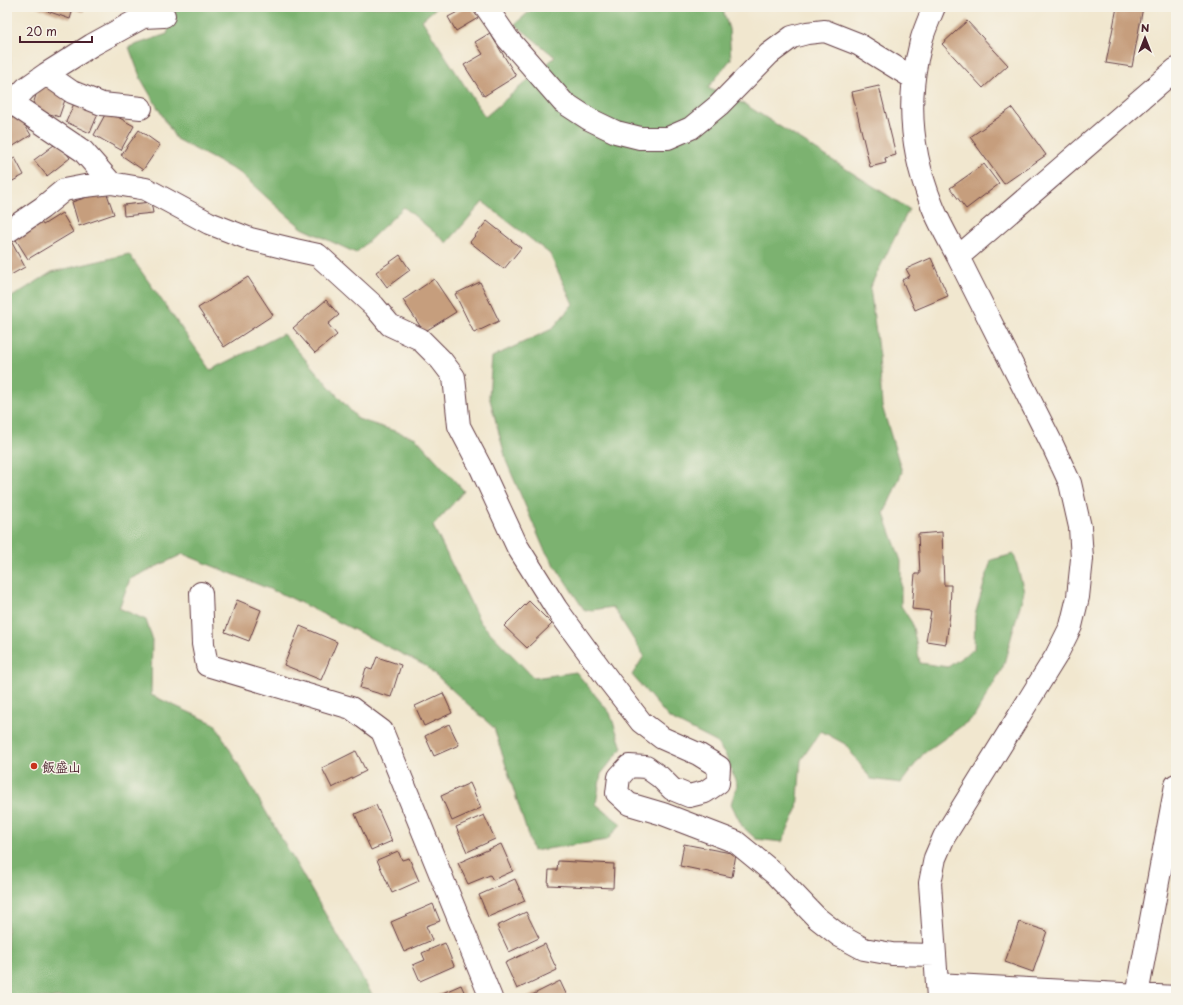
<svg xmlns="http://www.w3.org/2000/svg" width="1183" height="1005" viewBox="0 0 1183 1005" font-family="'Playpen Sans','Klee One',sans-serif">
  <rect width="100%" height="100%" fill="#f7f3e8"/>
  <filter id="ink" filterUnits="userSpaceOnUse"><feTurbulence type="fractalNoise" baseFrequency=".025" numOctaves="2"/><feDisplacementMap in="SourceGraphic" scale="8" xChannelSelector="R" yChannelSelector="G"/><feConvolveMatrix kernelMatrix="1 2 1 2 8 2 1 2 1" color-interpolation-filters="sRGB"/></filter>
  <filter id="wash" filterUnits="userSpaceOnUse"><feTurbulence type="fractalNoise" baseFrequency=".012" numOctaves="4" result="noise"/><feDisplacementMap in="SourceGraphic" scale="16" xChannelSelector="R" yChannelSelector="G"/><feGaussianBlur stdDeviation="0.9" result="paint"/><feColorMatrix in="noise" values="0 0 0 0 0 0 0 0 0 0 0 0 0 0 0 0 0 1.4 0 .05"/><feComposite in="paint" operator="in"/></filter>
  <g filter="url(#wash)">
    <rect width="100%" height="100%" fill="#f1e7cf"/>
    <path fill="#7bb26f" stroke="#62684d" d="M177 7H437L422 20 485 117 555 57 515 24 535 7H722L729 29 731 59 708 88 746 105 909 209 870 287 879 357 882 406 902 472 884 514 901 561V606L912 623 920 663 948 667 974 649 975 615 991 560 1014 554 1024 591 1003 667 974 717 923 754 901 783 871 779 845 744 821 731 801 760 797 810 782 842 756 839 742 826 731 804 737 785 726 756 716 742 669 718 632 675 644 656 613 607 585 611 544 549 507 463 489 396 492 357 552 329 573 304 550 254 483 202 447 243 404 207 356 253 302 228 274 204 240 173 176 139 141 79 129 47 167 34Z
      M129 254 211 370 283 334 358 419 416 438 464 491 433 526 480 622 534 678 576 672 610 713 622 748 601 774 596 804 621 824 607 840 533 851 494 728 426 666 289 597 183 554 130 579 119 608 146 620 152 638 151 695 215 724 374 998H7V300L52 272Z"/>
    <g id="blocks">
      <path fill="#c69e7d" d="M36 7H85L83 12 73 9 70 19Z
        M467 7H471L478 18 456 31 448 17Z
        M1117 7H1143L1132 67 1106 63Z
        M967 21 1008 65 983 88 942 44Z
        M490 33 516 76 484 96 464 65 483 54 475 42Z
        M7 44H10L11 75H7Z
        M39 85 67 94 59 117 32 108Z
        M879 86 896 155 885 158 886 163 870 167 852 92Z
        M76 99 100 109 90 133 66 122Z
        M1012 108 1046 155 1004 184 970 137Z
        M15 109 31 135 7 150V114Z
        M107 111 134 126 121 150 94 135Z
        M139 130 160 145 143 170 121 155Z
        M58 142 70 158 47 176 34 160Z
        M15 158 24 175 7 184V162Z
        M984 164 999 184 966 209 950 188Z
        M106 191 114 214 79 226 72 202Z
        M151 202 153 213 124 216 123 205Z
        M62 213 73 232 28 259 13 235 39 219 43 225Z
        M487 221 521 248 504 269 470 242Z
        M11 241 25 267 7 277V243Z
        M400 255 410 270 387 287 376 272Z
        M931 258 948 296 915 310 902 280 910 276 906 269Z
        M248 277 273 315 224 347 198 308Z
        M434 279 456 312 424 332 403 300Z
        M480 282 499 321 474 333 455 294Z
        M326 300 339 315 328 324 337 335 315 353 293 328Z
        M942 532 944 585H951L950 614 946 644 926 641 931 611 912 609 915 574H920L918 534Z
        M237 600 261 610 249 641 225 632Z
        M529 601 552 624 527 648 504 626Z
        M300 626 337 642 321 680 284 665Z
        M377 657 401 665 391 697 360 688 366 668 372 670Z
        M443 693 452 713 424 726 415 706Z
        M449 724 459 745 434 756 425 736Z
        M356 751 366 771 332 788 322 768Z
        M470 783 481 808 452 821 441 796Z
        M376 805 392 841 371 850 355 814Z
        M484 815 495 839 467 852 456 827Z
        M501 844 513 871 493 880 490 875 468 884 458 863Z
        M684 844 736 854 732 877 680 866Z
        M398 851 402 860 409 858 419 881 392 893 377 860Z
        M558 861 614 864 613 888 548 885 549 870H557Z
        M515 879 525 901 488 917 479 895Z
        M433 904 440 921 426 926 432 940 404 952 391 922Z
        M526 912 539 938 509 952 497 926Z
        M1019 922 1047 931 1033 972 1005 962Z
        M445 943 454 966 420 981 413 965 425 960 422 953Z
        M545 944 557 970 517 989 505 963Z
        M560 981 568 998H526Z
        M461 985 467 998H431Z"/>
    </g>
  </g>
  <g filter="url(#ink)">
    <use href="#blocks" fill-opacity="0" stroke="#633d44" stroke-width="1"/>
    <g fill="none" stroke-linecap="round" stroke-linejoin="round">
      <defs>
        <path id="minor" d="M486 7 508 39 563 102 589 119 616 132 640 138H668L691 128 719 105 769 54 792 37 807 33 825 31 858 44 913 78
          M934 7C930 17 925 28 922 38 920 45 919 52 917 59 907 109 913 158 932 205 939 223 949 240 958 257L1052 444 1070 483 1080 527 1082 559 1078 597 1071 626 1056 656 944 837 935 858 930 883 938 998
          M46 74 72 92 102 104 141 108
          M7 102 12 103 83 151 111 183
          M12 103 26 88 46 74 92 45 143 17 164 16
          M7 232 42 208 64 190 85 186 111 183 146 189 209 223 250 239 295 250 318 255 374 306 390 325 420 339 441 360 454 377 459 426 480 466 517 546 556 608 610 682 641 722 662 738 698 754 719 767 718 783 705 792 689 796 672 789 660 777 646 767 629 766 619 777 617 793 629 804 663 814 736 842 775 874 817 918 840 936 864 949 892 954 935 955
          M958 257 1176 69
          M201 593 203 644 207 665 351 708 382 731 491 998
          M937 984 1176 997
          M1137 995 1176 785"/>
      </defs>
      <use href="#minor" stroke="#633d44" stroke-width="24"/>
      <use href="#minor" stroke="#fff" stroke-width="22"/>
    </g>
  </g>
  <circle fill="#c8321e" stroke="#f7f3e8" stroke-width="1.5" cx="34" cy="766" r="4"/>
  <g text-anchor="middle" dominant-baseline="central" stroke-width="3" stroke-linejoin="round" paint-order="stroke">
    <g font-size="13" font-weight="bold" fill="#4a1f2b" stroke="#f7f3e8" text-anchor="start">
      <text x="42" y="766">飯盛山</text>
    </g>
  </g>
  <rect width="1183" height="1005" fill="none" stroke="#f7f3e8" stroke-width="24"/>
  <g transform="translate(1145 38)" stroke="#f7f3e8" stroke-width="3" paint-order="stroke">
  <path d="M0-3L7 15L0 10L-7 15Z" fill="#4a1f2b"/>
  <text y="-6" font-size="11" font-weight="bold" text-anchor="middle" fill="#4a1f2b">N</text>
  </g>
  <path d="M20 36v6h72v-6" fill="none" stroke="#4a1f2b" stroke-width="2"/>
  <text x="26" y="36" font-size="12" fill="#4a1f2b" stroke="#f7f3e8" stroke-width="3" paint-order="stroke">20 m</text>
</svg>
